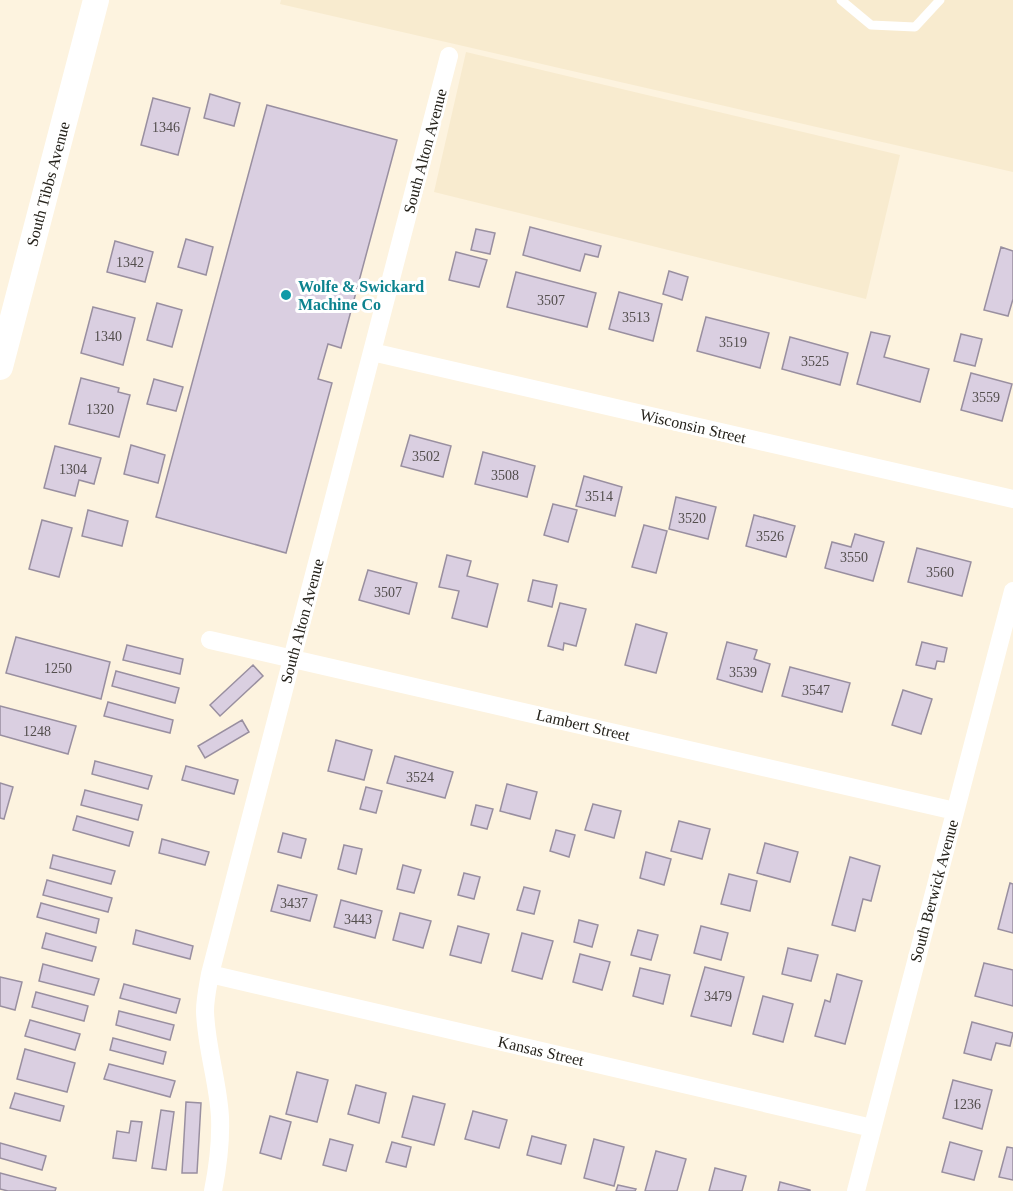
<svg xmlns="http://www.w3.org/2000/svg" width="1013" height="1191" viewBox="0 0 1013 1191" font-family="Georgia,serif">
  <rect width="100%" height="100%" fill="#fdf3df"/>
  <path fill="#f8ebcf" d="M281 0H1013V172L280 4Z
    M466 52 900 155 866 299 434 192Z"/>
  <path fill="#dacfe1" stroke="#998fa0" stroke-width="1.5" d="M210 94 240 103 234 126 204 118Z
    M153 98 190 108 178 155 141 145Z
    M267 105 397 140 341 348 328 344 318 379 332 383 286 553 156 517Z
    M530 227 601 246 598 257 585 254 580 271 523 255Z
    M476 229 495 233 490 254 471 250Z
    M186 239 213 247 206 275 178 267Z
    M115 241 153 252 145 282 107 272Z
    M1001 247 1013 251V299L1008 316 984 310Z
    M456 252 487 260 479 287 449 280Z
    M669 271 688 277 682 300 663 294Z
    M516 272 596 293 587 327 507 307Z
    M619 292 662 304 653 341 609 329Z
    M157 303 182 310 172 347 147 340Z
    M93 307 135 318 123 365 81 353Z
    M706 317 769 333 760 368 697 351Z
    M871 332 890 336 884 357 929 369 920 402 857 384Z
    M961 334 982 339 975 366 954 361Z
    M790 337 848 353 840 385 782 369Z
    M971 373 1012 384 1002 421 961 410Z
    M81 378 119 388 118 392 130 395 119 437 69 424Z
    M154 379 183 387 176 411 147 404Z
    M410 435 451 446 443 477 401 466Z
    M131 445 165 455 158 483 124 474Z
    M55 446 101 458 94 484 79 480 75 496 44 488Z
    M483 452 535 466 527 497 475 484Z
    M584 476 622 487 615 516 576 506Z
    M676 497 716 507 708 539 669 529Z
    M553 504 577 510 568 542 544 535Z
    M88 510 128 521 122 546 82 536Z
    M754 515 795 526 786 557 746 546Z
    M42 520 72 528 59 577 29 569Z
    M644 525 667 531 656 573 632 567Z
    M855 534 884 542 873 581 825 568 832 542 851 547Z
    M917 548 971 562 962 596 908 582Z
    M447 555 471 561 467 576 498 584 487 627 452 618 459 591 439 587Z
    M368 570 417 583 409 614 359 600Z
    M533 580 557 585 552 607 528 601Z
    M560 603 586 609 576 646 564 643 563 650 548 646Z
    M636 624 667 633 656 673 625 665Z
    M16 637 110 662 101 699 6 673Z
    M727 642 757 650 754 659 770 664 762 692 717 679Z
    M922 642 947 648 944 662 937 661 935 669 916 665Z
    M127 645 183 659 180 674 123 660Z
    M253 665 263 676 220 716 210 705Z
    M790 667 850 683 842 712 782 696Z
    M116 671 179 688 175 703 112 686Z
    M903 690 932 699 921 734 892 725Z
    M108 702 173 720 170 733 104 716Z
    M0 706 76 726 68 754 0 735Z
    M242 720 249 732 205 758 198 746Z
    M336 740 372 750 364 780 328 771Z
    M395 756 453 772 445 798 387 783Z
    M95 761 152 776 148 789 92 774Z
    M186 766 238 780 234 794 182 780Z
    M0 783 13 787 4 819 0 818Z
    M507 784 537 792 530 819 500 811Z
    M366 787 382 791 376 813 360 809Z
    M85 790 142 805 138 820 81 805Z
    M593 804 621 811 614 838 585 830Z
    M476 805 493 809 487 829 471 825Z
    M77 816 133 832 129 846 73 830Z
    M679 821 710 829 702 859 671 851Z
    M556 830 575 835 569 857 550 851Z
    M283 833 306 839 301 858 278 852Z
    M162 839 209 852 205 865 159 853Z
    M765 843 798 852 790 882 757 873Z
    M344 845 362 849 356 874 338 869Z
    M646 852 671 859 664 885 640 878Z
    M53 855 115 871 111 884 50 868Z
    M850 857 880 866 871 901 863 899 855 931 832 925Z
    M403 865 421 870 414 893 397 889Z
    M464 873 480 877 474 899 458 895Z
    M729 874 757 881 750 911 721 904Z
    M47 880 112 898 108 912 43 895Z
    M1010 883 1013 884V933L998 929Z
    M278 885 317 895 310 921 271 911Z
    M524 887 540 891 534 914 517 910Z
    M341 900 382 911 375 938 334 927Z
    M41 903 99 919 96 933 37 917Z
    M400 913 431 921 423 948 393 940Z
    M579 920 598 925 592 947 574 942Z
    M458 926 489 934 481 963 450 955Z
    M701 926 728 933 721 960 694 953Z
    M136 930 193 946 190 959 133 944Z
    M638 930 658 935 651 960 631 955Z
    M46 933 96 947 92 961 42 948Z
    M522 933 553 941 542 979 512 971Z
    M788 948 818 955 811 981 782 974Z
    M580 954 610 962 602 990 573 982Z
    M984 963 1013 970V1006L975 996Z
    M43 964 99 979 94 995 39 981Z
    M705 967 744 977 731 1026 691 1016Z
    M640 968 670 975 663 1004 633 996Z
    M837 974 862 981 845 1044 815 1036 825 1000 830 1002Z
    M0 977 22 982 15 1010 0 1006Z
    M124 984 180 999 176 1013 120 998Z
    M36 992 88 1006 84 1021 32 1007Z
    M763 996 793 1004 783 1042 753 1034Z
    M119 1011 174 1025 170 1040 116 1025Z
    M30 1020 80 1034 75 1050 25 1036Z
    M972 1022 1013 1033 1010 1046 996 1043 991 1060 964 1053Z
    M113 1038 166 1052 163 1064 110 1050Z
    M25 1049 75 1063 67 1092 17 1079Z
    M109 1064 175 1081 170 1097 104 1079Z
    M297 1072 328 1080 317 1122 286 1114Z
    M953 1080 992 1090 982 1129 943 1118Z
    M356 1085 386 1093 379 1123 348 1114Z
    M15 1093 64 1106 60 1121 10 1108Z
    M413 1096 445 1104 434 1145 402 1137Z
    M186 1102 201 1103 197 1173H182Z
    M161 1110 174 1112 166 1170 152 1168Z
    M473 1111 507 1120 499 1148 465 1139Z
    M270 1116 291 1122 281 1159 260 1153Z
    M131 1121 142 1122 136 1161 113 1158 117 1131 129 1133Z
    M532 1136 566 1145 561 1164 527 1155Z
    M330 1139 353 1145 346 1171 323 1165Z
    M594 1139 624 1147 614 1186 584 1178Z
    M392 1142 411 1147 406 1167 386 1162Z
    M950 1142 982 1151 974 1180 942 1172Z
    M0 1143 46 1156 42 1170 0 1158Z
    M1007 1147 1013 1148V1180L999 1177Z
    M656 1151 686 1159 677 1191H645Z
    M715 1168 746 1176 742 1191H709Z
    M0 1173 56 1188 55 1191H8L0 1189Z
    M780 1182 810 1190V1191H778Z
    M618 1185 636 1189 635 1191H616Z"/>
  <g fill="none" stroke-linecap="round" stroke-linejoin="round">
    <path stroke="#fff" stroke-width="9" d="M841 0 871 25 915 27 940 0"/>
    <path stroke="#fff" stroke-width="18" d="M372 352 1013 499
      M210 640 955 811
      M210 974 872 1128
      M213 1191C218 1166 221 1142 220 1117 218 1081 206 1047 205 1011 205 999 208 986 210 974L449 56
      M856 1191 1013 591"/>
    <path stroke="#fff" stroke-width="26" d="M0 367 96 0"/>
  </g>
  <circle fill="#0f9aa8" stroke="#fff" stroke-width="2" cx="286" cy="295" r="6"/>
  <g text-anchor="middle" dominant-baseline="central" stroke-width="6" stroke-linejoin="round" paint-order="stroke">
    <g font-size="14" fill="#534e4d">
      <text x="166" y="127">1346</text>
      <text x="130" y="262">1342</text>
      <text x="551" y="300">3507</text>
      <text x="636" y="317">3513</text>
      <text x="108" y="336">1340</text>
      <text x="733" y="342">3519</text>
      <text x="815" y="361">3525</text>
      <text x="986" y="397">3559</text>
      <text x="100" y="409">1320</text>
      <text x="426" y="456">3502</text>
      <text x="73" y="469">1304</text>
      <text x="505" y="475">3508</text>
      <text x="599" y="496">3514</text>
      <text x="692" y="518">3520</text>
      <text x="770" y="536">3526</text>
      <text x="854" y="557">3550</text>
      <text x="940" y="572">3560</text>
      <text x="388" y="592">3507</text>
      <text x="58" y="668">1250</text>
      <text x="743" y="672">3539</text>
      <text x="816" y="690">3547</text>
      <text x="37" y="731">1248</text>
      <text x="420" y="777">3524</text>
      <text x="294" y="903">3437</text>
      <text x="358" y="919">3443</text>
      <text x="718" y="996">3479</text>
      <text x="967" y="1104">1236</text>
    </g>
    <g font-size="16" fill="#26231c" stroke="#fff">
      <text transform="translate(425 151) rotate(-75)">South Alton Avenue</text>
      <text transform="translate(48 184) rotate(-75)">South Tibbs Avenue</text>
      <text transform="translate(693 426) rotate(13)">Wisconsin Street</text>
      <text transform="translate(302 621) rotate(-75)">South Alton Avenue</text>
      <text transform="translate(583 725) rotate(13)">Lambert Street</text>
      <text transform="translate(934 891) rotate(-75)">South Berwick Avenue</text>
      <text transform="translate(541 1051) rotate(13)">Kansas Street</text>
    </g>
    <g font-size="16" font-weight="bold" fill="#0d838f" stroke="#fff" text-anchor="start">
      <text x="298" y="286">Wolfe &amp; Swickard<tspan x="298" dy="18">Machine Co</tspan></text>
    </g>
  </g>
</svg>
